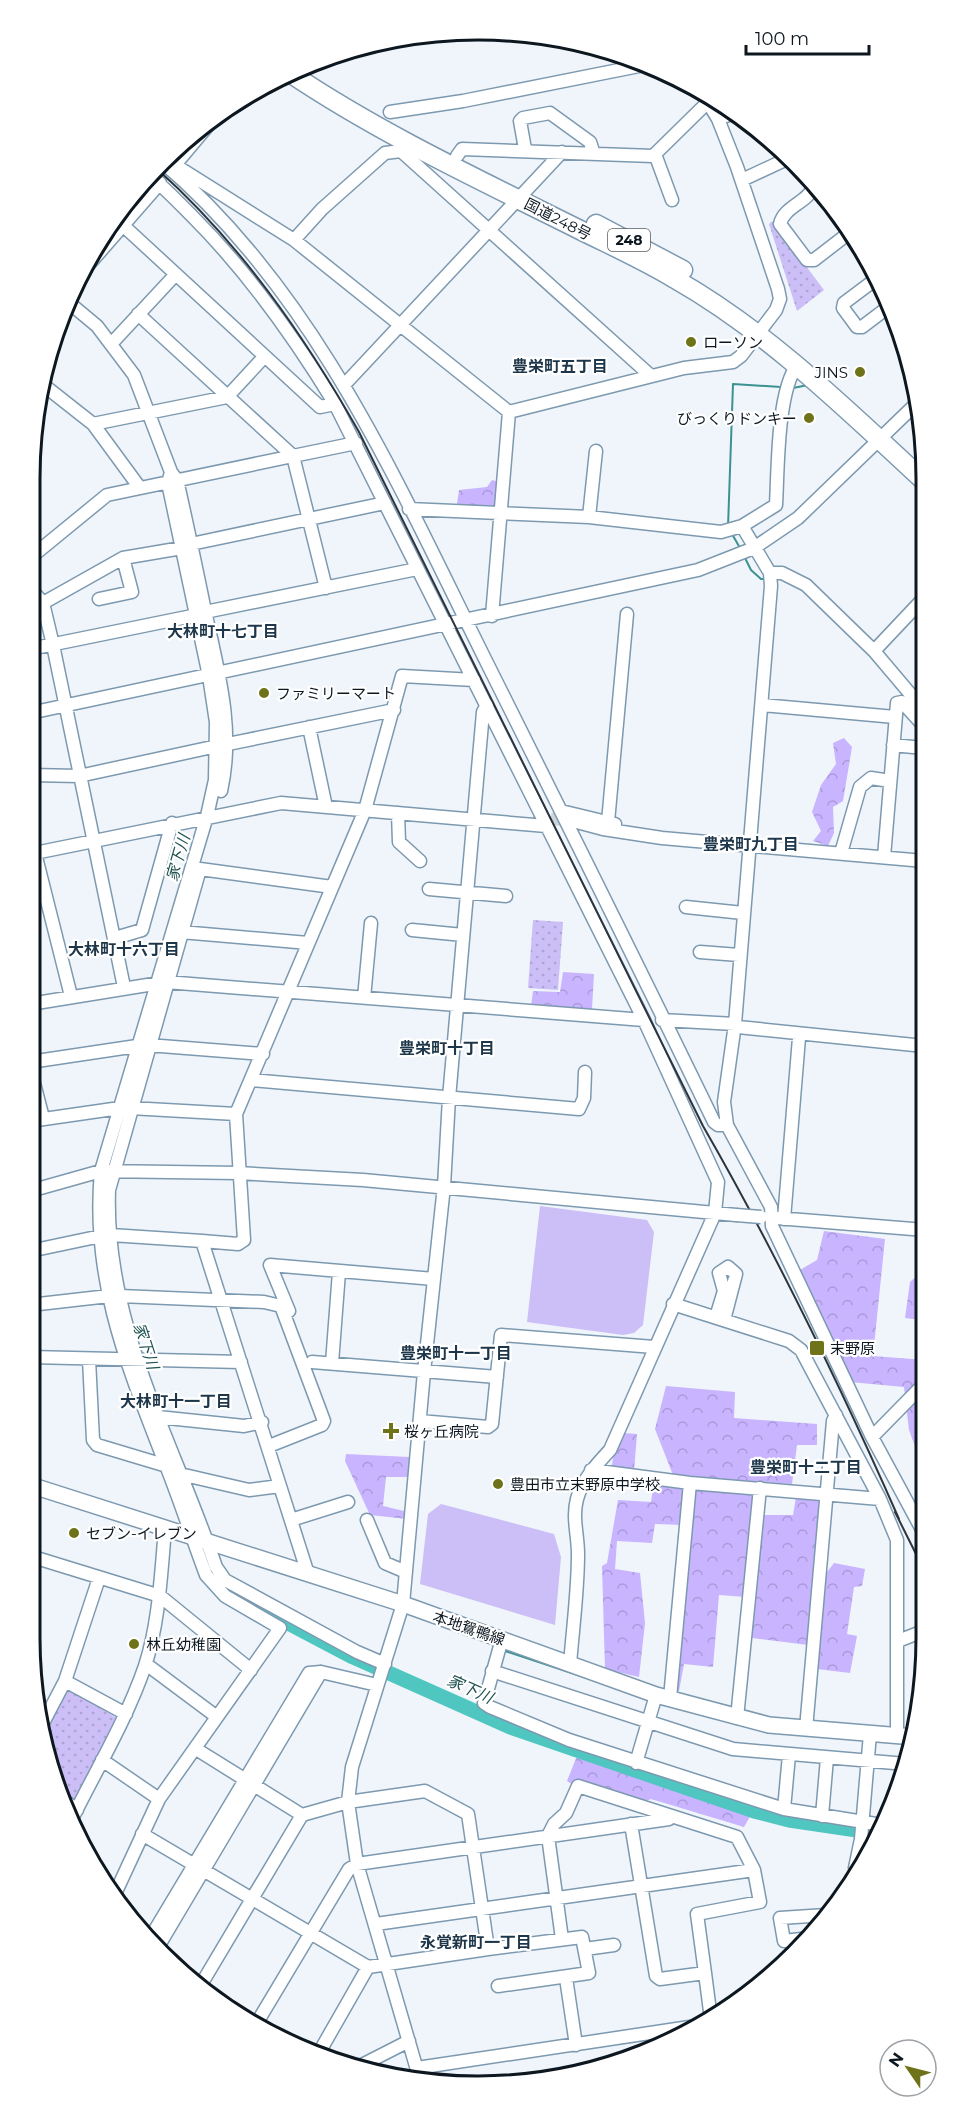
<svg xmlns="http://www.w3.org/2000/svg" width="956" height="2116" viewBox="0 0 956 2116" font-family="Montserrat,'Noto Sans JP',sans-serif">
  <defs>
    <pattern id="forest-crowns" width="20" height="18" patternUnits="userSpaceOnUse" patternTransform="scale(1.5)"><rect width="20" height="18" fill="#c8b4ff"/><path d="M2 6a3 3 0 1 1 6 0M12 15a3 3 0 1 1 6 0" fill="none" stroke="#ab9ada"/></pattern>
    <pattern id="park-dots" width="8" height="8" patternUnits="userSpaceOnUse" patternTransform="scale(1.5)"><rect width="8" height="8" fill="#ccbef7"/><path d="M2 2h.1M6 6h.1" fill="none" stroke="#aea3d3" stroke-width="1.8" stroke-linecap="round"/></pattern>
  </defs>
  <rect width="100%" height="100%" fill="#eff5fa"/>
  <path fill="url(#forest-crowns)" d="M492 480 499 482 497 507 457 504 459 490 487 487Z
    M844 738 852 747 843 801 833 807 834 833 828 846 813 841 821 831 812 812 821 785 836 764 833 743Z
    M563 972 594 974 592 1009 531 1007 533 991 560 992Z
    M824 1231 885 1239 873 1356 925 1360V1473L909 1430 904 1387 850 1382 798 1271 817 1260Z
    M925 1258V1344L917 1343 920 1320 905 1318 910 1282 919 1274 921 1259Z
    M666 1386 735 1392 734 1418 817 1424V1445H797L792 1484 673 1475 655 1429Z
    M624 1433 637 1434 634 1471 611 1470 614 1453Z
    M346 1454 409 1457 411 1477H386L383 1506 408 1512 407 1519 370 1515 345 1461Z
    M654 1482 686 1487 683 1525 655 1524 652 1543 617 1541 615 1569 640 1573 645 1623 639 1677 605 1669 602 1566 607 1563 618 1500 651 1502Z
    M692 1486 757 1492 746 1597 719 1595 713 1667 684 1664 679 1691H673Z
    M796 1497 822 1500 808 1645 752 1638 762 1515H793Z
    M834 1563 865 1569 862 1586 854 1587 847 1634 857 1636 850 1673 817 1669 824 1576Z
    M577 1756 752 1813 744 1827 651 1799 641 1803 573 1785 567 1781Z"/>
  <path fill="url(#park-dots)" d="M772 221 824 290 797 311 769 224Z
    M533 920 563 922 558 990 528 988Z
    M70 1689 118 1719 74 1801 57 1790 54 1782 45 1729 65 1691Z"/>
  <path fill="#ccbef7" d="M540 1206 647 1220 654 1232 643 1325 634 1333 623 1335 527 1322Z
    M441 1504 554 1534 561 1557 555 1625 420 1584 428 1514Z"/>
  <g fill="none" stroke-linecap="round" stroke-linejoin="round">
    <path stroke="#3c9291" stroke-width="2" d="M793 388 808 385
      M728 527 733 384 781 387
      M732 534 740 548
      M744 556 751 570 761 579H765
      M865 650 879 666
      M505 1651 599 1682"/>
    <path stroke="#50c6c1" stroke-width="15" d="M222 1585 227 1591 353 1657 510 1727 754 1811 789 1820 877 1833"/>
    <path stroke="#cdd4d9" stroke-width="12" stroke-dasharray="12 6" stroke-linecap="butt" d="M533 817 573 821"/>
    <defs>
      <path id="minor" d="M390 112 463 101 649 64
        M718 119 734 113
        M525 149 520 121 523 118 550 113 590 142 593 151
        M655 154 672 200
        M457 156 462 149 653 156 709 101
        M161 161C317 293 399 487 488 665 564 817 640 969 714 1122L718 1125H727
        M175 165 294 240 509 412
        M169 166 175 165 217 115
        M149 175C165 188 179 203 193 217 249 273 294 337 335 404L644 1020 718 1182 715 1213 610 1450C597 1464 582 1480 577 1499 572 1518 578 1535 578 1554 578 1590 573 1627 570 1664
        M742 180 787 159
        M814 186C808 203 784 206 780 224L807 260H814L849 233
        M115 218 320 407 335 404
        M294 240 322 209 385 153 401 151 651 376
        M84 270 160 183
        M876 279 844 303 843 308 857 327H862L891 305
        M67 301 97 326 134 375 171 472 177 480C187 524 196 567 205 611 218 671 235 729 221 791
        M138 314 293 456 356 443
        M112 343 176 274
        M41 383 93 424 140 488
        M345 384 562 152
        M509 412 684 368 733 362 741 356 776 310 780 299 778 289 737 167 718 119 704 96
        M93 424 227 397 264 357
        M409 509 589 517 721 532 742 526 776 505C778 469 777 390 798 364
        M589 517 596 451
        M742 526 770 573 771 586 735 1024 724 1102 727 1125 771 1207 772 1226 872 1437 926 1537
        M191 544 385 503
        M30 558 107 495 293 456 326 588
        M770 573H782L806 585 874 651 923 709
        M30 588 43 603 53 645 124 987
        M99 599 132 592 123 558
        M43 603 123 558 182 548
        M205 612 417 569
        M492 616 509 412
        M30 649 197 615
        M874 651 923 599
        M762 705 895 717
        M30 713 698 570 754 548 798 518 918 402
        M309 727 326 807
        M228 744 394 710
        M893 745 923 748
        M30 775 79 776 217 746
        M561 811 615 824
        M398 813 399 842 420 861
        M573 821 603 829 662 838 924 861
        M608 822 627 614
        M35 853 71 996
        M841 853 860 787 871 778 890 781
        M30 854 281 803 546 826
        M884 857 897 703 902 702 923 725
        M200 869 109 1190C104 1324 174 1443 216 1567L225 1580 357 1652 385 1664
        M200 869 332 887
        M429 889 506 896
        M686 907 743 913
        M412 930 463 935
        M181 932 308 943
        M115 938 142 930 172 823
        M700 952 739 955
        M364 998 371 923
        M30 1004 166 982 644 1020
        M662 1020 735 1024 738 1027 924 1046
        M148 1045 263 1054
        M30 1062 137 1046
        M30 1068 43 1118
        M252 1080 579 1109 584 1098 585 1072
        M130 1108 236 1114
        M30 1121 120 1108
        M30 1191 101 1171 238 1173 363 1180 736 1215
        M777 1218 925 1230
        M784 1219 799 1038
        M111 1235 202 1241
        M30 1251 101 1236
        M120 1296 264 1302 281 1306 324 1421 322 1425 269 1446
        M673 1304 789 1341 801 1350 880 1499 897 1540V1735
        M30 1305 109 1296
        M289 1311 270 1265 434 1279
        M716 1317 724 1291 719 1273 728 1267 736 1274 724 1320
        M30 1357 241 1362
        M89 1359 93 1440 97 1445 167 1466
        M312 1362 497 1377
        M332 1363 339 1272
        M158 1417 244 1426 262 1422
        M420 1421 488 1427 492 1424 501 1335 654 1347
        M872 1437 925 1383
        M591 1470 690 1483 880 1499
        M180 1474 249 1490 280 1486
        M291 1520 348 1502
        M367 1520 385 1563 406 1572
        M30 1556 160 1596 251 1670
        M308 1574 202 1241 238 1244 244 1240 236 1114 365 810 402 676 474 680
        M502 1639 484 1703 490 1707 569 1740 784 1809 882 1825
        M898 1641 926 1630
        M146 1664 217 1717
        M492 1671 733 1749 906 1764
        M65 1681 126 1714
        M670 1698 690 1483
        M737 1718 760 1488
        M44 1721 65 1681 99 1578
        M806 1729 833 1421 836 1415
        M196 1749 302 1815
        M102 1760 159 1799
        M636 1763 656 1695
        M61 1798 77 1810
        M784 1809 789 1755
        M822 1816 827 1758
        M71 1821C96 1770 126 1721 145 1666 159 1623 161 1574 165 1529
        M631 1824 656 1976 660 1979 705 1973 711 2019
        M142 1834 368 1967 320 2051
        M855 1868 861 1839 870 1734
        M114 1896 159 1799 280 1628 225 1596 206 1575C192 1538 180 1500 165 1463 127 1365 91 1279 101 1171L207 816 215 780 216 722 209 676 168 483 171 472
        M376 1924 754 1870
        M810 1938 784 1941 780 1918 826 1915
        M562 1939 548 1836 554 1824 566 1813 578 1786 737 1837 754 1870 760 1902 697 1914 705 1973
        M149 1940 309 1673 321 1672 377 1685
        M158 1947 321 1672
        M488 1949 582 1937 589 1973 498 1986
        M585 1949 614 1945
        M566 1978 576 2045
        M202 1983 302 1815 348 1802 425 1791 468 1814 488 1949 368 1967
        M255 2026 349 1869 357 1864 669 1819
        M360 2066 409 2041
        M417 2068 703 2025
        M420 2080 357 1864 348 1802 352 1767 403 1604 424 1372 444 1186 449 1098 483 712 487 705"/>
      <path id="major" d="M30 1485 403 1604 656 1695 769 1725 914 1737"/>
      <path id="highway" d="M290 73C381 134 480 180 578 229 610 245 644 260 675 279 768 332 844 407 922 479
        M596 224 683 270"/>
    </defs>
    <use href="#minor" stroke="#7d99b0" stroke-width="15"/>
    <use href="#major" stroke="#7d99b0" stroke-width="18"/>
    <use href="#highway" stroke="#7d99b0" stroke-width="21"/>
    <use href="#minor" stroke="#fff" stroke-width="12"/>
    <use href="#major" stroke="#fff" stroke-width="15"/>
    <use href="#highway" stroke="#fff" stroke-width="18"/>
    <path stroke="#2c353e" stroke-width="2" d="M156 168C240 243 304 335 359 432L703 1126C776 1253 840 1385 899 1519
      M895 1512 926 1574"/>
    <defs>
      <path id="minor-bridge" d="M736 1215 761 1217"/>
    </defs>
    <use href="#minor-bridge" stroke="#7d99b0" stroke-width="15" stroke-linecap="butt"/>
    <use href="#minor-bridge" stroke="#fff" stroke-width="12"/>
  </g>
  <g fill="#6e731a" stroke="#fff" stroke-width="2">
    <circle cx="691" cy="342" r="6"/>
    <circle cx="860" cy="372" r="6"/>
    <circle cx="809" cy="418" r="6"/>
    <circle cx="264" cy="693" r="6"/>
    <rect x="809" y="1340" width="16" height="16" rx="3"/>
    <path d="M388 1422h6v6h6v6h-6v6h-6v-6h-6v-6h6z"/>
    <circle cx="498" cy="1484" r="6"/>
    <circle cx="74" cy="1533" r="6"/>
    <circle cx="134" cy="1644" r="6"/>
  </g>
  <g text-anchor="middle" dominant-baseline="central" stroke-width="4.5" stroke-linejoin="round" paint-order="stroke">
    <rect fill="#fff" stroke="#565d63" stroke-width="1.5" x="608" y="229" width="42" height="22" rx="4.5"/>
    <g font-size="14" font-weight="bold" fill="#0d1720">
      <text x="629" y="240">248</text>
    </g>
    <g font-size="15" fill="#0d1720" stroke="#fff">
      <text transform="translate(558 219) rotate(27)">国道248号</text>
      <text transform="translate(469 1628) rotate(19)">本地鴛鴨線</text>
    </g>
    <g font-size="15" fill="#0d1720" stroke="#fff" text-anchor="start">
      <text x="703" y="342">ローソン</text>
      <text x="848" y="372" text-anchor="end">JINS</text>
      <text x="797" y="418" text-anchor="end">びっくりドンキー</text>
      <text x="276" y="693">ファミリーマート</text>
      <text x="830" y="1348">末野原</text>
      <text x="404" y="1431">桜ヶ丘病院</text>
      <text x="510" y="1484">豊田市立末野原中学校</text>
      <text x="86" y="1533">セブン-イレブン</text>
      <text x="146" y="1644">林丘幼稚園</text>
    </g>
    <g font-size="16" font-weight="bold" fill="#1d364a" stroke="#fff">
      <text x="560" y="366">豊栄町五丁目</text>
      <text x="223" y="631">大林町十七丁目</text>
      <text x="751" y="844">豊栄町九丁目</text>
      <text x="124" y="949">大林町十六丁目</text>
      <text x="447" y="1048">豊栄町十丁目</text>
      <text x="456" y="1353">豊栄町十一丁目</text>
      <text x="176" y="1401">大林町十一丁目</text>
      <text x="806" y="1467">豊栄町十二丁目</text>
      <text x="476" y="1942">永覚新町一丁目</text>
    </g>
    <g font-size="16" font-style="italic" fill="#1f5250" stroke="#fff">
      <text transform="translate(178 858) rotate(-74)">家下川</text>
      <text transform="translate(146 1346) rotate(72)">家下川</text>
      <text transform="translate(470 1689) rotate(24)">家下川</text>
    </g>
  </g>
  <path d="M0 0H956V2116H0ZM478 40H478A438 438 0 0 1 916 478V1638A438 438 0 0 1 478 2076H478A438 438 0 0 1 40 1638V478A438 438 0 0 1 478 40Z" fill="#fff" fill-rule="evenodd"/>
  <path fill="none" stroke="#0d1720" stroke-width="3" d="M478 40H478A438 438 0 0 1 916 478V1638A438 438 0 0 1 478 2076H478A438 438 0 0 1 40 1638V478A438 438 0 0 1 478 40Z"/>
  <g transform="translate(908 2068) rotate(305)"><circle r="28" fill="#ffffff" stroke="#9ea2a6" stroke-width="1.5"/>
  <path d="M0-4.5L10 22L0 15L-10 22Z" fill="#6e731a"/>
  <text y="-9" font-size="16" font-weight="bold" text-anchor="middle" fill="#0d1720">N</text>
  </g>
  <path d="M746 45v9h123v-9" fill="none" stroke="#0d1720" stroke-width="3"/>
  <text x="755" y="45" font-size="18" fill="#0d1720" stroke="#ffffff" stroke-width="4.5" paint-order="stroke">100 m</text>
</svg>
